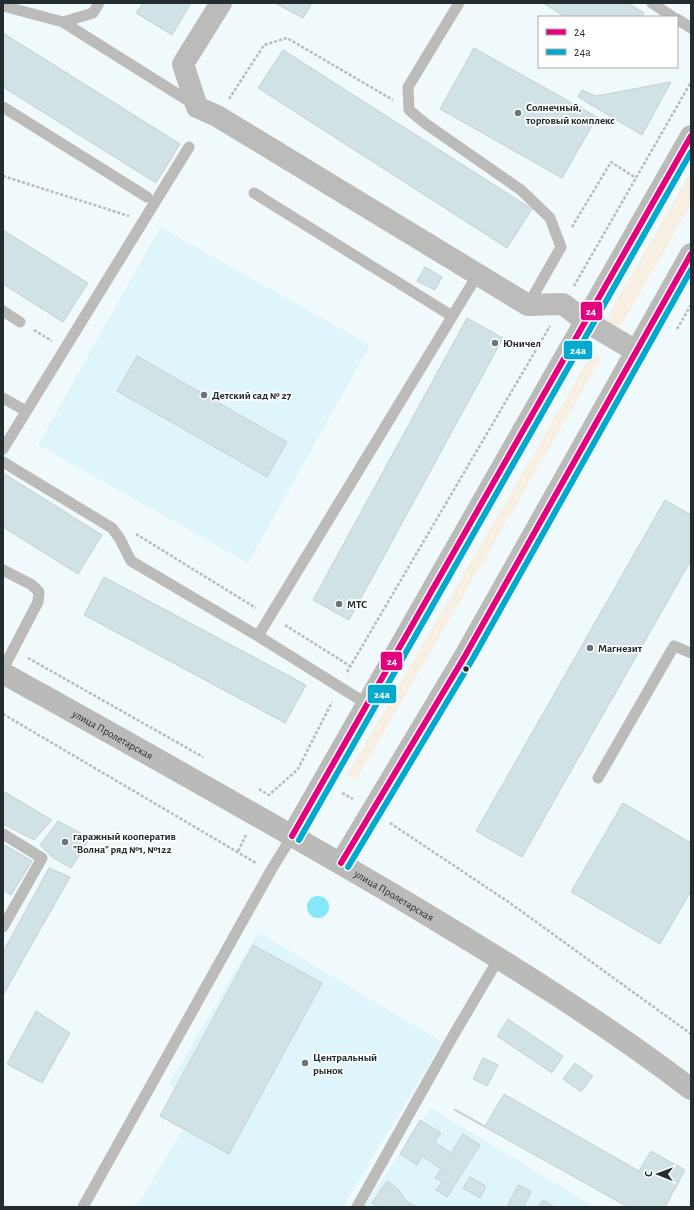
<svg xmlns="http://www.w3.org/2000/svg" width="694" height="1210" viewBox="0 0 694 1210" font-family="'Alegreya Sans',sans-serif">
  <rect width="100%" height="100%" fill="#f0f9fb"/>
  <path fill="#def6fb" d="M160 227 370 345 248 563 38 445Z
    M258 932 442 1042 343 1207H136L199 1103 169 1084Z
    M431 1108 595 1207H363Z"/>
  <path fill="#f6efe2" d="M691 172V204L622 324 615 326 609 323 608 319 610 312Z
    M592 353 601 359 356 780 347 775Z"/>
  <path fill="#84e8fa" d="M307 907a11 11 0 1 1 22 0a11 11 0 1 1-22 0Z"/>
  <path fill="#d0e2e6" stroke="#c7d0d1" d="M143 3H191L172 35 136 13Z
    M275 3H312L303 18Z
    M543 3H628L644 13 641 17H565Z
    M3 33 180 144 156 183 3 87Z
    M474 48 597 117 562 178 440 109Z
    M283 50 532 209 507 248 258 88Z
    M671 82 642 135 578 97 582 90 596 96Z
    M3 230 88 283 63 322 3 284Z
    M425 267 442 277 435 290 417 281Z
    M467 318 503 338 349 620 313 600Z
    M137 356 287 442 267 477 117 391Z
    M3 473 102 535 78 574 3 527Z
    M665 500 691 515V560L522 857 476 831Z
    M104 577 306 685 285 723 84 615Z
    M3 791 52 820 34 840 3 824Z
    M623 803 691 843V891L660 944 571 892Z
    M58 821 90 838 71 868 52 857 40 845Z
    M3 844 32 861 11 895 3 890Z
    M49 868 70 877 3 995V952Z
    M253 945 322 983 229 1154 160 1116Z
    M36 1011 70 1033 42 1083 7 1064Z
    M508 1019 563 1056 552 1073 497 1036Z
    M483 1058 498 1065 487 1086 473 1079Z
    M575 1063 593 1076 581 1092 563 1079Z
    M504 1094 639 1171 651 1151 685 1170 665 1207H628L454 1110 455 1109 485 1126Z
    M420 1120 441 1133 435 1142 451 1153 463 1134 480 1145 447 1197 436 1190 442 1182 435 1178 441 1169 422 1156 417 1165 400 1154Z
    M470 1177 486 1186 480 1198 463 1188Z
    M387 1181 398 1189 406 1201 417 1207H379L372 1203Z
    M518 1185 531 1191 524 1207H512L508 1205Z
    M543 1200 555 1207H538Z"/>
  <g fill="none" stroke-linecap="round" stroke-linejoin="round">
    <path stroke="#b8bbba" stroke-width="2.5" stroke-dasharray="3 2" stroke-linecap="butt" d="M229 99 264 45 287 38 393 100
      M3 176 129 216
      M572 227 611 162 636 178
      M574 286 691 82
      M677 329 691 305
      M34 330 52 341
      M136 534 256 608
      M285 625 350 666
      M28 658 203 757
      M347 672 550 326
      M3 714 256 863
      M259 789 269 795 298 769 332 702
      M342 793 353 799
      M390 823 510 903 691 1034
      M238 851 246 835"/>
    <path stroke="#bbbbba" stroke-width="11" d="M459 3 408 87 409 110 426 124 521 190 550 218 561 247 528 305
      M652 3 673 17
      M3 6 63 22 93 13 99 3
      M677 19 691 28
      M63 22 195 105
      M3 107 147 197
      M254 193 452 316
      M3 311 20 322
      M3 398 26 411
      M3 449 189 147
      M3 462 112 528 120 539 131 561 258 636
      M3 570 32 585 39 592 38 602 3 669
      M367 704 258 636 478 274
      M598 778 674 646 691 653
      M3 834 42 858 3 927
      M83 1207 270 872 292 836
      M357 1207 453 1036 499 958"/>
    <path stroke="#bbbbba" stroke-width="22" d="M221 3 183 64 197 107 217 116 528 305 563 304 585 321"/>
    <path stroke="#bbbbba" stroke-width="22" d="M585 321 636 351"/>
    <g stroke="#babab9" stroke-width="22">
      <path id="s1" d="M3 673C139 749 276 825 411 905 506 962 602 1021 691 1089"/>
      <path d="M292 836 691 136"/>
      <path d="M341 863 465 656 691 254"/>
    </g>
    <defs>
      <path id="bus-1" d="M292 836 691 136
        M341 863 465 656 691 254"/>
      <path id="bus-2" d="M299 840 691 152
        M348 867 472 660 691 270"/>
    </defs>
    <use href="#bus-1" stroke="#fff" stroke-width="9"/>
    <use href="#bus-2" stroke="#fff" stroke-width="9"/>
    <use href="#bus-1" stroke="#e5007d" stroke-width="6"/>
    <use href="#bus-2" stroke="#00a9ce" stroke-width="6"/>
  </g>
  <g fill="#6b7476" stroke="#fff" stroke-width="1.5">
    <circle cx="518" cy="113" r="4"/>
    <circle cx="495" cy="343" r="4"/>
    <circle cx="204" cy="395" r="4"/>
    <circle cx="339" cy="604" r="4"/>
    <circle cx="590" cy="648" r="4"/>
    <circle cx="65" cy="842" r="4"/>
    <circle cx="305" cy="1063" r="4"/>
  </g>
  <circle fill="#232d2f" stroke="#fff" stroke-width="1.5" cx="466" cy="669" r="3.5"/>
  <g text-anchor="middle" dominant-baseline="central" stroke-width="3.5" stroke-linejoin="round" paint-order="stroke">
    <g font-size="11" font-weight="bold" fill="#232d2f" stroke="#fff" text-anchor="start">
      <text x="526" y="107">Солнечный,<tspan x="526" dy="13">торговый комплекс</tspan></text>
      <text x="503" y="343">Юничел</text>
      <text x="212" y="395">Детский сад № 27</text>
      <text x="347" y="604">МТС</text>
      <text x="598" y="648">Магнезит</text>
      <text x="73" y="836">гаражный кооператив<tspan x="73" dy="13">"Волна" ряд №1, №122</tspan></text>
      <text x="313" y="1057">Центральный<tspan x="313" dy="13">рынок</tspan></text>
    </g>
    <g font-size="11" fill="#232d2f" stroke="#fff">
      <text stroke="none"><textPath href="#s1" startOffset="126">улица Пролетарская</textPath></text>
      <text stroke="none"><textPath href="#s1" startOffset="450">улица Пролетарская</textPath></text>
    </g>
  </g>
  <g stroke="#fff" stroke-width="1.5">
    <rect x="580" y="301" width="23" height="20" rx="4" fill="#e5007d"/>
    <rect x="563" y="340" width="30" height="20" rx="4" fill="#00a9ce"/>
    <rect x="380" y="651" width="23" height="20" rx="4" fill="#e5007d"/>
    <rect x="367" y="684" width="30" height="20" rx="4" fill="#00a9ce"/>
  </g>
  <g font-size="11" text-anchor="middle" font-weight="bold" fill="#fff">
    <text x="591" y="315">24</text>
    <text x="578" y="354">24a</text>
    <text x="392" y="665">24</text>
    <text x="382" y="698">24a</text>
  </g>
  <rect width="694" height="1210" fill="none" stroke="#232d2f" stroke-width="8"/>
  <rect x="538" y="16" width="140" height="52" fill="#ffffff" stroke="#a7abac"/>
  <rect x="546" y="29" width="20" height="6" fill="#e5007d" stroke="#a7abac"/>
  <text x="574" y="36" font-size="12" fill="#232d2f">24</text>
  <rect x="546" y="49" width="20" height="6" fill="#00a9ce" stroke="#a7abac"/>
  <text x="574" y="56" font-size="12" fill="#232d2f">24a</text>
  <g transform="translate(658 1174) rotate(271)" stroke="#ffffff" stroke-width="3" paint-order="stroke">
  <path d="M0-3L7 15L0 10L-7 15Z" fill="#232d2f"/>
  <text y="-6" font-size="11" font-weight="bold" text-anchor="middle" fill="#232d2f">С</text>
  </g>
</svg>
